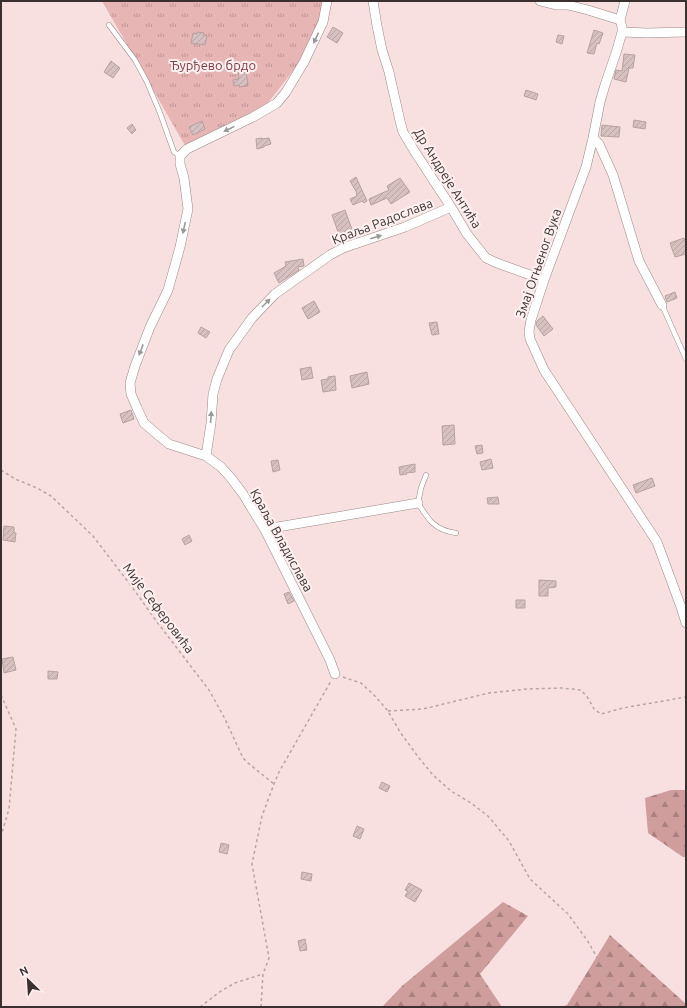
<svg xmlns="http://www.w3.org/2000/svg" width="687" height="1008" viewBox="0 0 687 1008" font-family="Ubuntu,sans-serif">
  <defs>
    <pattern id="forest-firs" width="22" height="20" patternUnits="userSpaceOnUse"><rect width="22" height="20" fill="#d09d9d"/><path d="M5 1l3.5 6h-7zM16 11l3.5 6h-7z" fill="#aa8080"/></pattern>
    <pattern id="park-tufts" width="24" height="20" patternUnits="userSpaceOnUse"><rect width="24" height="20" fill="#e8b5b5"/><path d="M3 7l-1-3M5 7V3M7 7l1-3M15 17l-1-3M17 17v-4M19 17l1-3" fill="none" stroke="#bd9494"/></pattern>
    <pattern id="building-hatch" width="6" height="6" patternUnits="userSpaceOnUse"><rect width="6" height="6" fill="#d7c0c0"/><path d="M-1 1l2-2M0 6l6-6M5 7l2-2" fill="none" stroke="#b9a5a5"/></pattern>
  </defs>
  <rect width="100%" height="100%" fill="#f8e0e0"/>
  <path fill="url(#forest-firs)" d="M671 790H686V857H683L648 833 645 798Z
    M503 902 528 916 480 974 502 1007H382L402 986Z
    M610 935 686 1004V1007H560L567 1005Z"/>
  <path fill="url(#park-tufts)" d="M102 1H324L311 48 260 113 187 149Z"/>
  <path fill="url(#building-hatch)" stroke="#b7a0a0" d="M333 27 343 33 337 43 327 37Z
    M594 30 603 33 599 44 597 43 594 54 587 53Z
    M197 32 204 33 203 35 207 36 205 45 191 43 193 33 197 34Z
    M558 35 564 36 562 44 556 42Z
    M624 54 635 55 633 68H629L626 82 614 79 616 70 622 71Z
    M111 61 120 68 113 78 104 72Z
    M246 72 248 84H246V86L239 87V85L234 86 233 80 239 79 238 73Z
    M526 90 538 94 536 100 524 96Z
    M634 120 646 122 645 129 633 127Z
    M202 121 205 129 193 135 189 127Z
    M132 124 136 130 132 134 127 128Z
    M602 125 620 127 619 137 601 136Z
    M262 138V139L269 138 271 144 264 146V147L257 149 256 139Z
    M356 177 367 201 364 203 362 201 353 205 350 199 357 196 356 194 357 193 350 181Z
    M400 178 410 192 391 204 387 198 371 205 369 199 389 190 387 186Z
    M345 210 354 235 341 240 332 215Z
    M684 238 686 244V254L675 257 670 243Z
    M303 259 304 266 298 267 299 270 279 283 274 273 286 266 285 262Z
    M675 292 677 298 667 302 665 296Z
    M314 301 320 312 308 319 302 308Z
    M543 316 553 329 544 336 536 325 537 321Z
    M437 322 439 334 432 335 429 323Z
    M201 327 210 332 206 338 198 333Z
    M311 367 313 378 302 380 300 369Z
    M367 372 369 384 352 388 350 376Z
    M335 376 336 390 323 392 321 380 328 379V377Z
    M131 410 134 419 123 423 120 414Z
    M454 425 455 444 443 445 442 426Z
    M482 445 483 453 477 454 475 446Z
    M491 459 493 468 482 470 480 462Z
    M278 460 280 470 273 472 271 461Z
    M415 464V472L406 473 407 474 400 475 399 467Z
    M652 478 655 486 636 493 633 485Z
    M498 497 499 504H488L487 498Z
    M4 526 14 527V533H16L15 542 3 540Z
    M189 535 192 541 185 545 182 539Z
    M539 580 556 581V587L548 588V596H539Z
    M289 592 294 601 288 604 284 594Z
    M516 600H525V608H516Z
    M13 657 16 670 4 673 2 659Z
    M48 671 58 672 57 679H48Z
    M382 782 390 786 387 792 379 788Z
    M357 826 364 829 360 839 353 836Z
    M221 843 229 845 227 854 219 852Z
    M302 872 312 874 311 881 301 879Z
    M409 883 422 890 415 902 405 896 408 891 405 890Z
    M305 939 307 950 300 951 298 941Z"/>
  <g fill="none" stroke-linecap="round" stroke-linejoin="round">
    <defs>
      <path id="lane" d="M109 25 135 60 147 82 160 113 174 152 180 156
        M662 305 686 359
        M426 475 421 488 418 503C429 521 435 530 456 533"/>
      <path id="street" d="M327 1 323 22 304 62 286 92 277 103 253 117 187 149 180 156V164L184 178 188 209 180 247 168 290 150 327 135 366 130 383 131 394 137 408 144 423 158 435 169 444 206 456 221 467 231 478 243 494 265 530 330 660 335 674
        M373 1 377 26 382 50 389 72 400 121 403 132 415 152 451 207 467 234 486 258 497 263 544 280
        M540 1 556 5H568L588 10 620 20
        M620 20 622 27V32L617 50 605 85 600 102 593 138 586 167 544 280 531 320 529 331 530 339 544 370 657 542 681 607 686 623
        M620 20 625 1
        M622 32 647 33 686 32
        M593 138 599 144 613 175 639 261 662 305
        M206 456 211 423 213 394 217 379 229 350 252 318 275 294 330 255 343 248 405 227 451 207
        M265 530 272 528 418 503"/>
    </defs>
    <use href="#lane" stroke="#9c8686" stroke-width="5.5"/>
    <use href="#street" stroke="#9c8686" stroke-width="10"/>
    <path stroke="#b7a4a4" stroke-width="1.5" stroke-dasharray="3 3" stroke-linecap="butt" d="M1 470 15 479 37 488 51 496 93 536 132 587 157 622 209 690 224 717 243 758 248 763 274 784
      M343 677 361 683 374 695 388 711 400 732 419 758 433 775 451 791 471 803 488 816 509 841 530 879 568 914 587 940 605 971 618 1000 624 1007
      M1 695 16 729 9 809 1 836
      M388 711 423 709 489 693 527 689 562 688 581 690 588 698 594 709 601 714 623 708 686 697
      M200 1007 221 991 235 983 263 974
      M261 1007 263 974 269 958 252 864 262 816 274 784 279 772 331 681"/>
    <use href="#lane" stroke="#fff" stroke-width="4.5"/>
    <use href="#street" stroke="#fff" stroke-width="9"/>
  </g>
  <defs><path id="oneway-solid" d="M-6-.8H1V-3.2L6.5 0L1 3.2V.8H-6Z"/></defs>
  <g fill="#9c9898">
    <use href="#oneway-solid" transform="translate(316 38) rotate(115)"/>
    <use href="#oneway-solid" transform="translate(229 129) rotate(154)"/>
    <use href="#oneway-solid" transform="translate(184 228) rotate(102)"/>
    <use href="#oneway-solid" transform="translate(376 237) rotate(-18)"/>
    <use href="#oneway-solid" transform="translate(266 303) rotate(-45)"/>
    <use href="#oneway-solid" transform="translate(141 350) rotate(111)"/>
    <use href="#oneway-solid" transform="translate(211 417) rotate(-86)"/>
  </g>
  <g text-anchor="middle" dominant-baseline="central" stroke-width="4" stroke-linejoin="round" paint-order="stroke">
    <g font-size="13" fill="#7d3b3e" stroke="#fef0f0">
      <text x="213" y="65">Ђурђево брдо</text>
    </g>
    <g font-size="13" fill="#3a3030" stroke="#fef0f0">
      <text transform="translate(448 178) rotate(58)">Др Андреје Антића</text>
      <text transform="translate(382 221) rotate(-21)">Краља Радослава</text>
      <text transform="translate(538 263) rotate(-71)">Змај Огњеног Вука</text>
      <text transform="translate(282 540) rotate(61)">Краља Владислава</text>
      <text transform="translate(159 608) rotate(53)">Мије Сеферовића</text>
    </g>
  </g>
  <rect width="687" height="1008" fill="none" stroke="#3a3030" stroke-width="4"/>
  <g transform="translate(28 980) rotate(335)" stroke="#fef0f0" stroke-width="3" paint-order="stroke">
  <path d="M0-3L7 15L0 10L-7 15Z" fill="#3a3030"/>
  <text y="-6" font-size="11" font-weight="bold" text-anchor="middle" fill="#3a3030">N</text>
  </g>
</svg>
